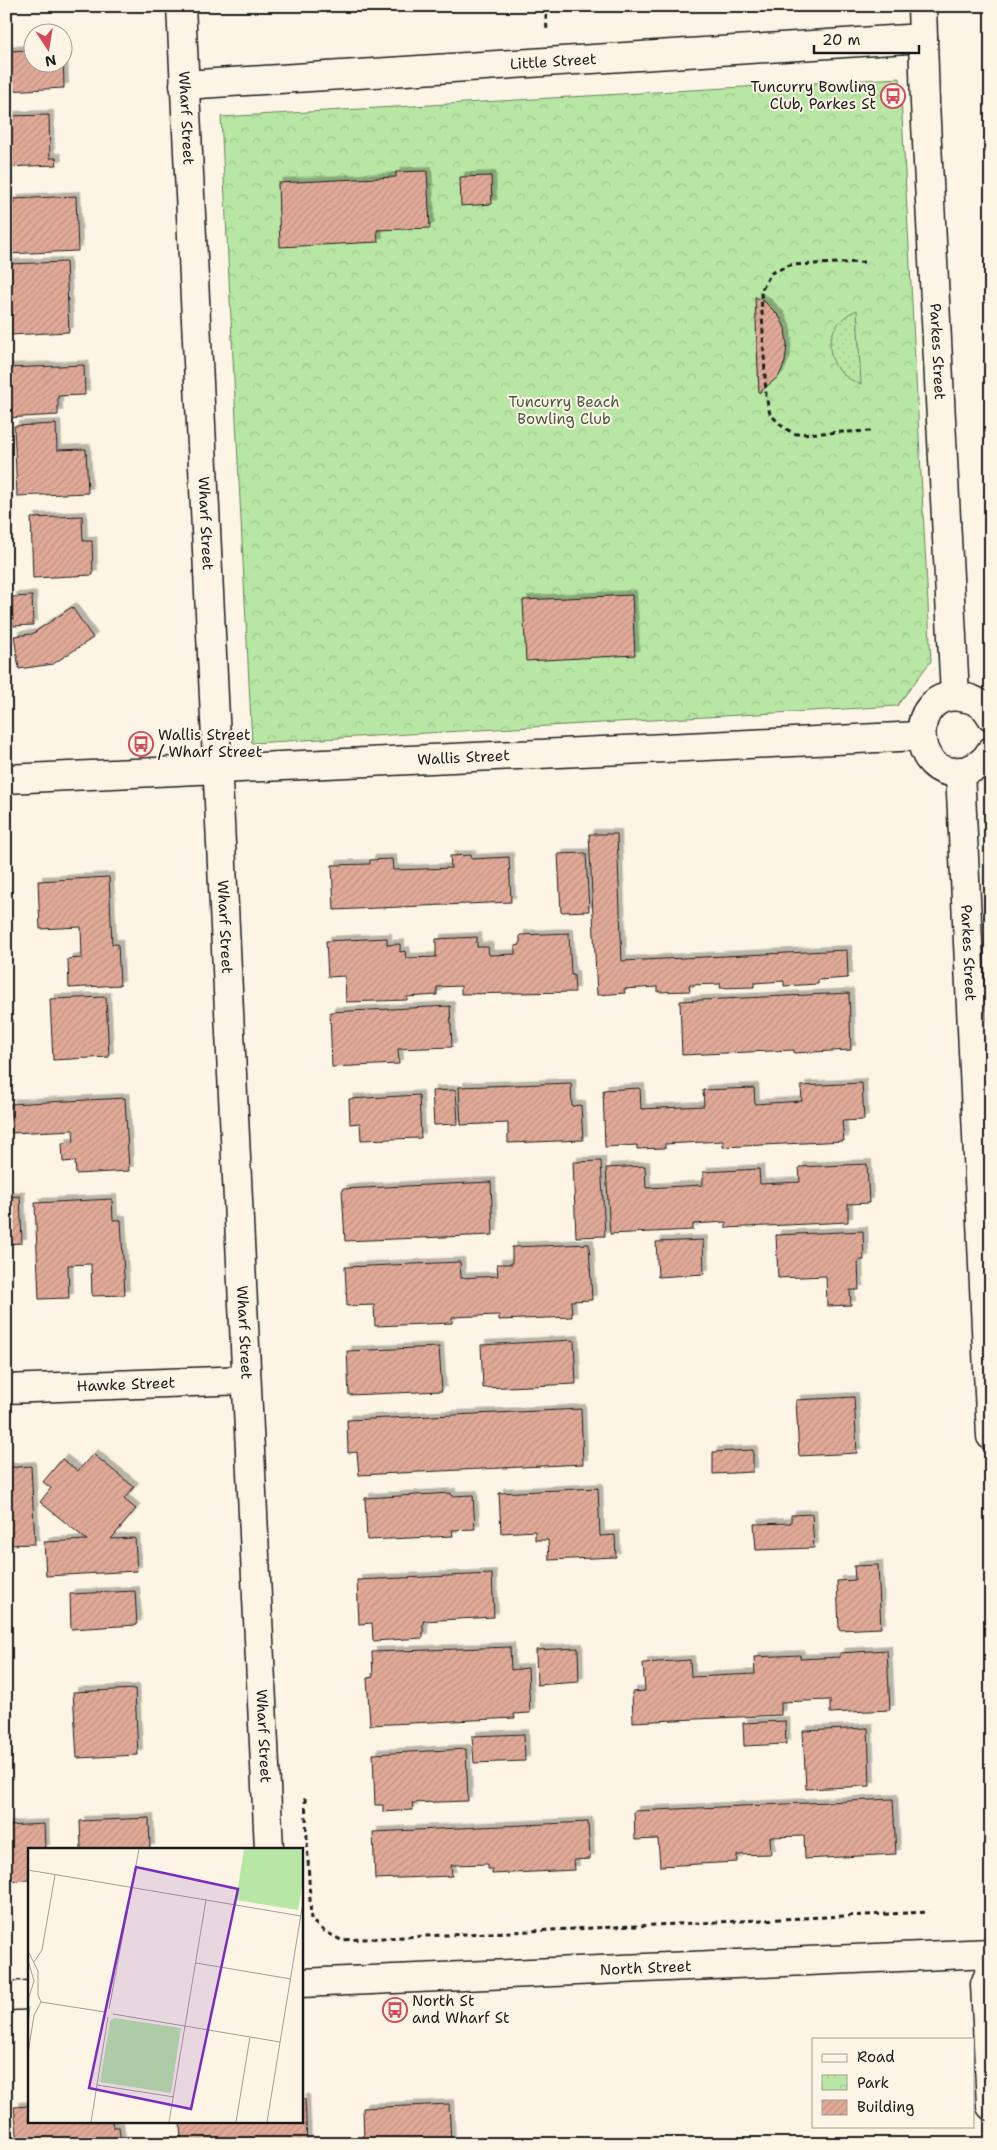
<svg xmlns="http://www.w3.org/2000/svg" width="997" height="2150" viewBox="0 0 997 2150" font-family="'Shantell Sans',sans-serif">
  <defs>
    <pattern id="park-crowns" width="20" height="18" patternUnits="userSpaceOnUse" patternTransform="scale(1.25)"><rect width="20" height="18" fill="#b8e7a5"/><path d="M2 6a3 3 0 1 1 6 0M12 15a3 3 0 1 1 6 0" fill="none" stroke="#9ec68d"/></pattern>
    <pattern id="garden-dots" width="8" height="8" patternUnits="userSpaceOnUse" patternTransform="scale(1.25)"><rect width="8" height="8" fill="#b8e7a5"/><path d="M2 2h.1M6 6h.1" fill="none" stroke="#9ec68d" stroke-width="1.8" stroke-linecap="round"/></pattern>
    <pattern id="building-hatch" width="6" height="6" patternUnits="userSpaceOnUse" patternTransform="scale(1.25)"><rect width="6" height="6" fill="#e1aa98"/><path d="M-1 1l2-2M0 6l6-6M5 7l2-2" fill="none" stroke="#c09282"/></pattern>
    <filter id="shadow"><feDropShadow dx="4.5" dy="-4.5" stdDeviation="0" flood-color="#0004"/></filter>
  </defs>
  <rect width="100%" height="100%" fill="#fcf5e5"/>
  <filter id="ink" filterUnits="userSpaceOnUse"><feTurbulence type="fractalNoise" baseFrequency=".02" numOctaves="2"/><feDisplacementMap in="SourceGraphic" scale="10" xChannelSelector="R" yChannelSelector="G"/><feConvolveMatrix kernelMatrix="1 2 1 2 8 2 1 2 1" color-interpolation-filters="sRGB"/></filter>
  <g filter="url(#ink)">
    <path fill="url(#park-crowns)" stroke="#6a8260" d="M900 78 931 661 897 706 252 743 221 117Z"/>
    <path fill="url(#garden-dots)" stroke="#6a8260" d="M857 310 861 384C822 372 819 326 857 310Z"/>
    <path fill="url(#building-hatch)" stroke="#1c1c1c" filter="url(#shadow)" d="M63 49 64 88 6 91V51L32 50V62H62Z
      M49 115 50 158H56L57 165 6 167V116Z
      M427 171 430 228 377 230 378 242 280 247 278 183 396 177V172Z
      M491 176 492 204 461 206 460 177Z
      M76 196 78 251 6 254V203L14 202V199Z
      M66 262 69 332 9 335 6 264Z
      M755 297 765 302 779 316 785 328 787 344 785 362 779 376 759 393Z
      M84 365 85 395 58 396V415L6 418V368Z
      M56 424 57 450 86 449 88 493 17 496 14 426Z
      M82 516 83 541H92L93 575 33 578 31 518Z
      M632 595 635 655 526 661 523 600Z
      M32 596 33 625 13 626 12 597Z
      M72 607 93 638 53 664 19 669 14 636 32 634Z
      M589 834H617L622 961 847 950 848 978 818 980V984L784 986V981L754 983V987L720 988 721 984 689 985 690 991 658 992V987L624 989 625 993 597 995Z
      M586 853 589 911 561 912 558 854Z
      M471 855V859L509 857 511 902 334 910 332 865 370 864V860L392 859 393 870 451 868 450 856Z
      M109 877 112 944H118L120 985 69 988 68 959 82 958 81 927 40 929 38 881Z
      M569 933 571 975H574L575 992 461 994V986L437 987V995L407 997V1000L346 1002 345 976 328 977 326 941 387 938V945L400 944V952L405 951 406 958 436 957V939L477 937V947H488L489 955 515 954V946L520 945V935Z
      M849 993 851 1050 794 1053V1050L682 1055 680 1001Z
      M106 997 109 1057 53 1060 50 999Z
      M450 1006 452 1047 398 1049 399 1064 332 1067 330 1012Z
      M571 1083 572 1106 581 1105 583 1140 508 1143V1123L461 1125 459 1087Z
      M862 1083 864 1120 842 1121 844 1141 723 1147V1141L665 1144V1148L637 1149V1145L605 1147 603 1090 640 1088 641 1109 704 1106 703 1090 754 1088 755 1104 802 1101 801 1086Z
      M456 1090 458 1124 434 1125 432 1091Z
      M419 1095 421 1138 361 1140 360 1123 350 1124 349 1099Z
      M125 1098 129 1171 76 1174 75 1161 63 1162 62 1143 74 1142 73 1130 12 1133 10 1104Z
      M601 1161 605 1236 576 1237 573 1162Z
      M867 1164 869 1203 848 1204V1222L726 1228V1222L693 1224V1230L610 1234 606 1168 645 1166 646 1188 703 1185V1172L759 1169 760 1184 800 1182 799 1167Z
      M491 1182 493 1235 345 1241 342 1189Z
      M20 1196 22 1243 6 1244V1197Z
      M112 1199 113 1220H121L125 1295 92 1296 91 1264 68 1265 69 1298 39 1299 35 1203Z
      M863 1231 864 1260H858L859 1290H850L851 1305 827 1306 826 1276 778 1278 776 1235Z
      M703 1240 704 1274 658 1277 656 1242Z
      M589 1244 592 1300 571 1301 572 1317 499 1320V1315L452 1317V1323L375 1326 374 1305 347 1306 345 1267 460 1262 461 1278 498 1276 497 1264H512V1247Z
      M574 1340 576 1384 483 1388 481 1345Z
      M439 1347 442 1391 349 1395 347 1351Z
      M854 1397 857 1453 799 1456 796 1400Z
      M581 1409 583 1464 359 1475 357 1452 348 1453 347 1420Z
      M753 1450V1472L713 1474V1452Z
      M93 1454 134 1487 124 1499 136 1509 111 1539 135 1538 137 1571 46 1576 44 1542 87 1540 40 1502 51 1488 43 1482 62 1459 78 1471Z
      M31 1466 35 1544 6 1545V1468Z
      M598 1488 600 1536 615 1535 616 1557 549 1560 548 1540H535V1531L501 1533 499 1493Z
      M451 1493V1496L473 1495 475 1529 452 1530 453 1536 367 1540 365 1498Z
      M812 1514 814 1548 756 1550 754 1524 791 1523V1515Z
      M878 1565 881 1628 839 1630 837 1581 855 1580 854 1566Z
      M492 1574 494 1617 423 1621V1638L373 1641 372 1623 359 1624 357 1580Z
      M135 1591 137 1625 71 1629 70 1594Z
      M510 1647 511 1670 528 1668 530 1713 514 1714 515 1718 370 1725 367 1678 373 1677 372 1652Z
      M578 1648 579 1682 537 1685 536 1650Z
      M887 1650 890 1710 830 1713V1700L781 1702V1715L633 1722 632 1692 645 1691 643 1663 690 1660 691 1677 755 1674 754 1657 800 1655V1659L840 1657V1653Z
      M135 1689 138 1755 77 1758 73 1692Z
      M785 1721 786 1744 744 1746 743 1723Z
      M868 1728 870 1786 806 1789 803 1731Z
      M524 1734 525 1761 474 1763 472 1736Z
      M466 1749 468 1801 412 1803 413 1810 383 1812V1805H375L373 1754Z
      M893 1799 896 1854 805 1859 804 1836 770 1837 771 1854 737 1855V1862L660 1866 658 1839 635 1840 634 1811Z
      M149 1818 150 1849H81L80 1821Z
      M588 1822 590 1859 574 1860 575 1870 492 1874V1869H488V1864L451 1865 452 1876 375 1879 373 1832Z
      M44 1824 45 1849H29V1880L6 1881V1826Z
      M301 2099H305L307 2144H181L180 2121H301Z
      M449 2104 451 2144H364L363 2108Z
      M29 2106V2121H112L113 2127H119L121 2144H18L14 2107Z"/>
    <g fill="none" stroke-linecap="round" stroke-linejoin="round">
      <defs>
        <g id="minor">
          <path id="s1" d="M181 6 269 1849"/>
          <path id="s2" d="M922 6 925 103 955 696"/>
          <path id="s3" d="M184 85 923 38"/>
          <path d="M991 716C985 704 972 698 960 697 907 690 909 782 964 771 976 768 985 762 991 751"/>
          <path id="s4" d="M960 771 991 1436"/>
          <path id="s5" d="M6 779 920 736"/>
          <path id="s6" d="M6 1389 245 1380"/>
          <path d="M991 1969 985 1984 991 2106"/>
          <path id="s7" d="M301 1983 991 1953"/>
          <path d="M6 1996 29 1995"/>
        </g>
      </defs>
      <use href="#minor" stroke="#1c1c1c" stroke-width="31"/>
      <path stroke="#1c1c1c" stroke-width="3" stroke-dasharray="5 4" stroke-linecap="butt" d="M545 6 547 30
        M864 262 790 265 771 273 761 291 766 396 770 414 784 428 796 434 872 431
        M305 1798 311 1920 324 1931 341 1940 929 1912"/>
      <use href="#minor" stroke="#fcf5e5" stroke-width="28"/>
    </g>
  </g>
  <defs>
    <symbol id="bus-ring" viewBox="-11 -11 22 22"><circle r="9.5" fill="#fcf5e5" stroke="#d1495b" stroke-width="1.5"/><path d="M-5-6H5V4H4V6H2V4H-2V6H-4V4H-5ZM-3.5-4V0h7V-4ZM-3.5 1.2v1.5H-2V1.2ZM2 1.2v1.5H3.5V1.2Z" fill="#d1495b"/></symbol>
  </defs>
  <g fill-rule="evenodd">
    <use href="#bus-ring" x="879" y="82" width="28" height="28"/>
    <use href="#bus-ring" x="127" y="730" width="28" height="28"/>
    <use href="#bus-ring" x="381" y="1996" width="28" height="28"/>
  </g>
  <g text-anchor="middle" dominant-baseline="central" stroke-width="4" stroke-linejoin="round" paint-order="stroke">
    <g font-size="15" fill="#1c1c1c" stroke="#fcf5e5">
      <text stroke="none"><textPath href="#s3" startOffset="370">Little Street</textPath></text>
      <text stroke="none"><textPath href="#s1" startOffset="112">Wharf Street</textPath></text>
      <text stroke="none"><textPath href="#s2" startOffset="346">Parkes Street</textPath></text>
      <text stroke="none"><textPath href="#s1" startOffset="518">Wharf Street</textPath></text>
      <text stroke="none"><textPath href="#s5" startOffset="458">Wallis Street</textPath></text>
      <text stroke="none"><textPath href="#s1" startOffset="922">Wharf Street</textPath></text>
      <text stroke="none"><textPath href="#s4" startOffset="182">Parkes Street</textPath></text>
      <text stroke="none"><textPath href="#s1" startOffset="1328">Wharf Street</textPath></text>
      <text stroke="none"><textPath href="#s6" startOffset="120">Hawke Street</textPath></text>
      <text stroke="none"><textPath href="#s1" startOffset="1732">Wharf Street</textPath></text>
      <text stroke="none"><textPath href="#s7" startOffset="345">North Street</textPath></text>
    </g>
    <g font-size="15" fill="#1c1c1c" stroke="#fcf5e5" text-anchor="start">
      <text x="876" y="87" text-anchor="end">Tuncurry Bowling<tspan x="876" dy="17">Club, Parkes St</tspan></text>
      <text x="158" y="735">Wallis Street<tspan x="158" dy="17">/ Wharf Street</tspan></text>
      <text x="412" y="2001">North St<tspan x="412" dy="17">and Wharf St</tspan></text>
    </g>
    <g font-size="15" fill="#4b5945" stroke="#fcf5e5">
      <text x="564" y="402">Tuncurry Beach<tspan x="564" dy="17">Bowling Club</tspan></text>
    </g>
  </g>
  <g transform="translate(28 1848)">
    <rect width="275" height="275" fill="#fcf5e5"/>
    <path d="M216 1H275V33L270 62 208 52ZM86 170 153 180 143 245 72 234 82 173Z" fill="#b8e7a5"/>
    <path fill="none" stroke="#a29e95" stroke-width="1" d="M0 22 273 68M0 103 10 123V147M0 112 6 133 0 152M6 114 14 102 27 27M168 115 263 131M13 154 77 164M81 161 111 1M85 166 252 194M0 177 2 158M0 206 6 167 13 154 10 147M69 237 146 249M63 274 80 169M141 274 178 52M208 274 222 189M239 274 275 54"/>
    <path fill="#7b2cbf" fill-opacity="0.15" stroke="#7b2cbf" stroke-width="2.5" d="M108 19 210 41 163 261 61 240Z"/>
    <rect width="275" height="275" fill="none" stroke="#1c1c1c" stroke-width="2.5"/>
  </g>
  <rect width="997" height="2150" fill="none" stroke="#fcf5e5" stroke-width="25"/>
  <rect x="12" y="12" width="972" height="2125" fill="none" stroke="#1c1c1c" stroke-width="2" filter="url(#ink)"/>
  <rect x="812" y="2038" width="162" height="90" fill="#fcf5e5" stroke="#a29e95"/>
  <rect x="822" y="2054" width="25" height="8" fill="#fcf5e5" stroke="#a29e95"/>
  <text x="857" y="2062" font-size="15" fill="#1c1c1c">Road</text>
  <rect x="822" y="2075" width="25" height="15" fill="url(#park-crowns)" stroke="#a29e95"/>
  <text x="857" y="2088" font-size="15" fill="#1c1c1c">Park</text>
  <rect x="822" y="2100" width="25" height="15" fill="url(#building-hatch)" stroke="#a29e95"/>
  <text x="857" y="2112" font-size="15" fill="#1c1c1c">Building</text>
  <g transform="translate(48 48) rotate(168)"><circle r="24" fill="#fcf5e5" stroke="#a29e95"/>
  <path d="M0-4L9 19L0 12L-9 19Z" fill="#d1495b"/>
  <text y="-8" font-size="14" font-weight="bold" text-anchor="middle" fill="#1c1c1c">N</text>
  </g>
  <path d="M814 45v8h105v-8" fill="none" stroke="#1c1c1c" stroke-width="2.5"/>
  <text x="822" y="45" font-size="15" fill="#1c1c1c" stroke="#fcf5e5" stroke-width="4" paint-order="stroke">20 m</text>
</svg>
